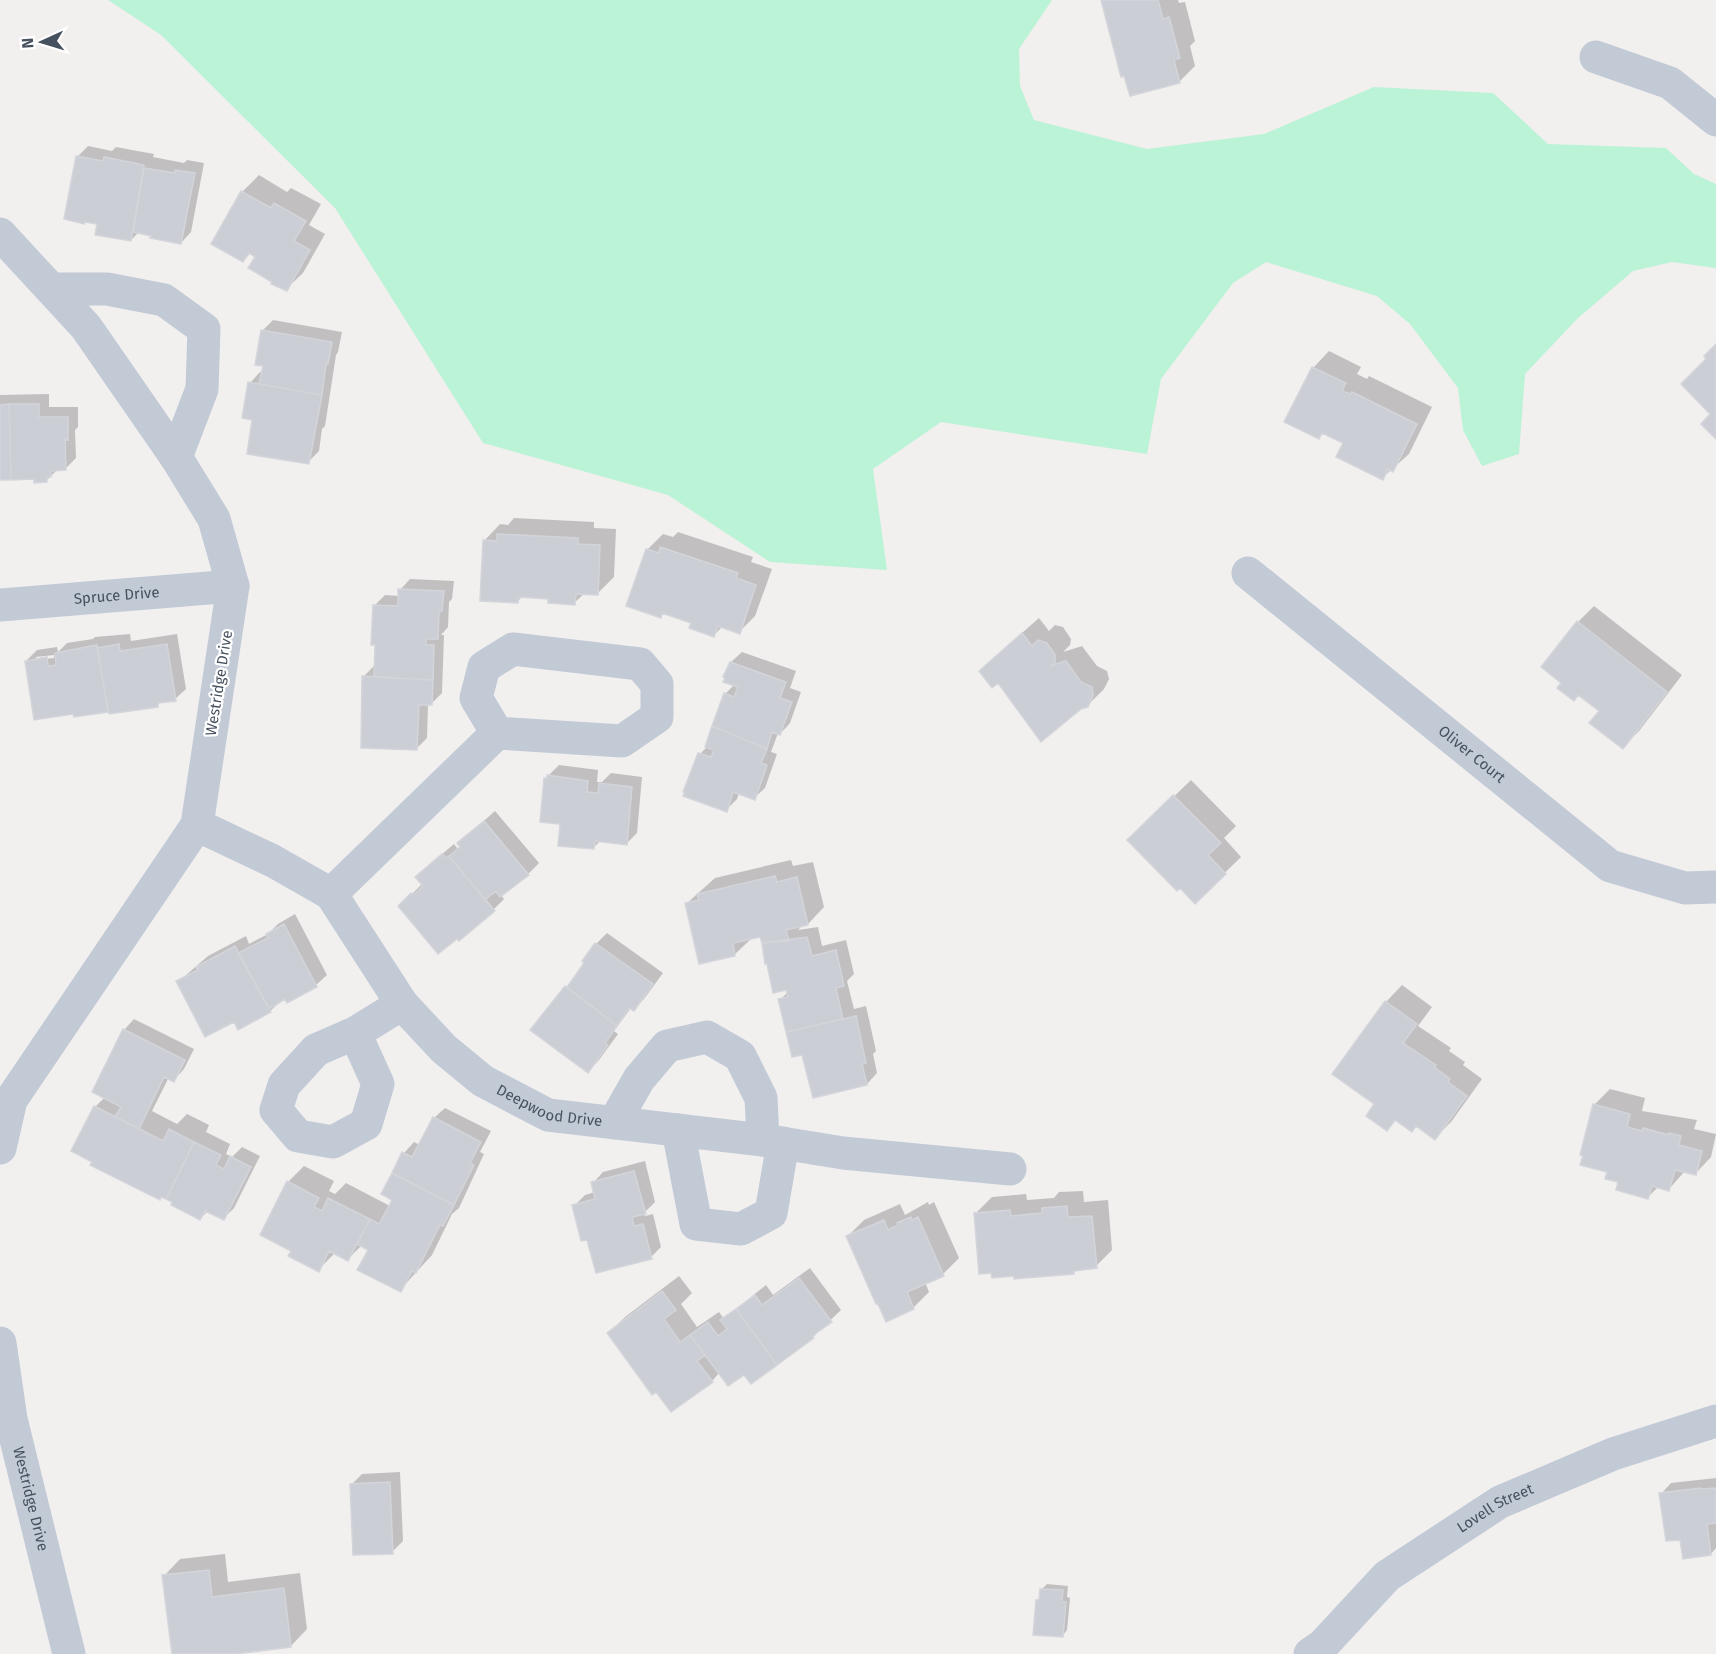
<svg xmlns="http://www.w3.org/2000/svg" width="1716" height="1654" viewBox="0 0 1716 1654" font-family="'Fira Sans',sans-serif">
  <rect width="100%" height="100%" fill="#f2efef"/>
  <path fill="#baf3d5" d="M108 0H1052L1019 49 1020 86 1034 120 1147 149 1264 134 1374 87 1493 93 1548 144 1666 148 1694 174 1716 184V268L1672 262 1633 271 1577 319 1525 374 1519 454 1482 466 1463 430 1458 388 1410 324 1377 296 1266 262 1233 283 1161 379 1147 454 941 422 873 469 887 570 770 562 668 495 483 443 335 208 161 35Z"/>
  <path fill="#0003" fill-rule="evenodd" d="M1102 0H1178L1179 3 1185 2 1195 41 1190 46 1195 66 1179 82Z
    M88 146 112 151 116 147 154 154 153 157 184 163 187 160 204 163 191 232 181 243 139 232 131 240 99 223 77 157Z
    M259 175 287 192 291 188 321 204 309 225 325 234 303 273 286 289 257 256 251 253 243 260 213 243 242 192Z
    M273 320 342 332 338 352 336 355 325 426 322 429 319 451 308 462 254 419 250 383 260 372 263 373 264 365 262 331Z
    M1329 351 1361 367 1357 374 1367 379 1369 376 1432 407 1409 454 1382 478 1345 442 1324 432 1319 437 1313 368Z
    M49 394V407H78V427L75 430 76 458 65 469 57 470 46 481 36 477 0 478V395Z
    M514 518 594 522V528L616 529 614 577 598 593H585L574 603 550 597 523 596 517 602 484 541 500 524 508 525Z
    M678 532 753 557 751 562 772 569 755 616 739 632 723 626 714 635 693 623 664 612 660 616 647 550 663 534 673 537Z
    M410 579 454 581 452 599 449 602 448 627 441 635H444L442 693 431 704H428L427 738 416 749 363 677 374 666H376L374 606 385 595 399 596 400 590Z
    M1594 606 1682 675 1639 731 1623 747 1601 711 1563 683 1578 622Z
    M1039 618 1049 631 1055 625 1063 627 1071 639 1070 645 1063 652 1082 646 1097 666 1107 671 1109 679 1104 689 1087 706 997 655Z
    M130 634 131 641 177 634 186 689 175 699 162 701 157 705 75 716 26 661 37 650 57 647 58 652 67 643 93 639 95 637ZM54 655V658L36 660V657Z
    M742 652 796 671 790 688 801 692 790 723 780 734 778 733 771 752 777 754 765 788 754 798 739 793 737 799 726 810 700 754 708 746 725 694 735 684 725 676 731 662Z
    M559 765 598 770 597 782H602L611 773 642 777 637 833 627 843 600 841 593 848 562 822 546 778Z
    M1191 780 1236 826 1224 838 1241 857 1195 902 1129 840Z
    M495 811 539 863 528 874 501 895 504 899 494 909 459 939 400 906 423 883 428 866 454 844 458 849 462 846 459 843Z
    M791 860 793 866 813 862 824 907 808 924 803 925 798 930 818 927 822 946 846 940 854 974 847 981 854 1009 866 1006 876 1051 873 1054 877 1073 867 1084 804 1053 780 1000 788 992 761 935 751 939 734 955 686 904 715 878Z
    M295 914 327 975 316 985 286 997 270 1011 235 1020 178 982 208 956 246 936 249 944 268 934 278 924Z
    M607 933 663 973 644 999 634 1009 631 1008 614 1031 618 1034 599 1060 588 1071 532 1030 576 978 586 962 584 961 596 944Z
    M1402 985 1432 1007 1418 1026 1451 1048 1449 1051 1465 1062 1463 1065 1482 1079 1451 1122 1435 1138 1416 1125 1397 1119 1387 1129 1376 1104 1334 1073 1386 1002Z
    M134 1019 194 1049 184 1069 174 1080 169 1077 152 1111 177 1124 187 1114 209 1125 206 1132 230 1144 226 1154 232 1157 242 1147 260 1156 234 1208 224 1218 208 1211 200 1219 162 1196 160 1198 95 1107 105 1097 124 1030Z
    M1610 1089 1645 1098 1642 1111 1697 1120 1694 1129 1716 1134 1711 1157 1695 1174 1685 1171 1669 1189 1658 1187 1648 1197 1620 1180 1609 1171 1594 1105Z
    M445 1108 491 1131 480 1152 484 1154 459 1208 452 1214 432 1255 400 1290 370 1249 362 1245 348 1259 335 1253 318 1270 293 1250 288 1182 304 1166 334 1181 329 1191 335 1194 346 1183 390 1206 394 1199 404 1153 414 1142 420 1145 434 1118Z
    M645 1161 655 1202 644 1213 645 1216 653 1214 661 1247 651 1257 588 1238 574 1206 585 1195 595 1192 593 1183 603 1172Z
    M1083 1191 1084 1202 1108 1200 1112 1250 1096 1266 1077 1269 1073 1272 976 1213 992 1197 1026 1194 1027 1200 1054 1198 1059 1192Z
    M928 1202 929 1205 934 1202 959 1258 943 1274 925 1282 929 1292 913 1308 848 1236 864 1220 900 1204 905 1215Z
    M810 1268 841 1310 813 1337 752 1382 745 1373 720 1372 712 1381 609 1333 625 1317 679 1276 692 1293 681 1304 697 1327 719 1312 724 1319 766 1285 773 1295Z
    M400 1472 403 1541 392 1552 352 1484 362 1474Z
    M1716 1478V1548L1711 1554 1661 1494 1671 1483Z
    M225 1554 228 1582 300 1573 307 1629 291 1646 243 1652 240 1654H173L164 1576 180 1559Z
    M1047 1584 1068 1586 1067 1597 1070 1598 1067 1630 1063 1635 1037 1601 1041 1597 1042 1589Z"/>
  <path fill="#cbced4" stroke="#d3d5db" stroke-width="1.5" d="M1101 0H1158L1163 19 1169 17 1180 58 1174 60 1180 83 1130 96 1124 76 1121 77Z
    M76 156 103 161 104 157 144 165 131 241 95 235 97 224 85 222 84 224 64 219Z
    M144 168 175 173V170L195 173 181 244 150 238 151 236 133 232Z
    M241 191 271 208 274 203 306 221 294 241 310 250 287 291 271 284 272 282 248 268 255 257 249 253 243 262 211 244Z
    M261 330 332 342 328 364H326L322 395 259 384 263 366 255 365Z
    M1716 344V439L1701 424 1710 414 1681 384 1706 359 1704 356Z
    M1312 367 1346 383 1342 391 1350 394 1352 392 1417 424 1393 472 1388 469 1383 480 1336 457 1343 443 1322 433 1319 439 1284 422Z
    M248 382 322 395 309 464 247 454 252 420 242 418Z
    M9 404 11 480H0V405Z
    M9 404H39V417H68V440L65 439 66 470 51 471V477H47V482L34 483V479L11 480Z
    M497 534 578 538V544L600 545 598 595 576 594 575 605 548 603V599L518 597V603L480 601 483 540 497 541Z
    M660 547 738 573 736 578 756 585 740 634 718 626 714 637 689 628 691 623 662 613 661 618 626 606 646 549 659 553Z
    M398 589 444 591 442 611 439 612 438 639H426V645H434L433 680 374 677 375 645H371L373 605 398 606Z
    M1577 621 1667 692 1623 749 1589 723 1599 711 1578 695 1574 701 1557 688 1561 683 1541 667Z
    M1022 633 1032 646 1038 640 1047 643 1055 655V663L1050 666 1066 661 1081 682 1092 687 1093 696 1088 707 1081 709 1041 742 998 683 992 688 979 671Z
    M119 644 120 651 167 644 176 701 158 703V707L109 714 97 648Z
    M97 645 108 712 74 717 73 714 34 720 25 661 47 657 48 666 56 665 55 653Z
    M730 662 786 682 780 698 792 702 780 735 772 732 767 749 712 726 724 693 734 697 738 687 723 682 725 678 723 677Z
    M362 676 433 680 432 705H419L417 750 361 748Z
    M712 726 767 749 761 763 767 765 755 800 733 792 727 812 683 796 685 792H683L698 753 711 757 714 750 705 747Z
    M547 775 588 781 587 792 598 793 599 783 632 787 627 845 595 841 594 849 558 846 560 824 540 822 544 778H547Z
    M1173 795 1221 843 1208 855 1226 874 1195 904 1180 888 1177 891 1127 840Z
    M484 821 529 875 500 897 496 891 485 900 449 856 460 847 457 843Z
    M442 854 447 858 449 856 495 911 459 941 457 939 438 954 398 906 411 893 413 895 423 886 415 877Z
    M775 876 777 882 797 877 808 925 786 930 789 941 762 943 760 937 733 943 735 956 699 964 685 903 699 900 697 894Z
    M284 924 317 987 287 1003 285 999 269 1009 238 953 268 938 266 934Z
    M807 937 812 956 836 950 844 986 836 988 843 1019 786 1032 778 999 788 997 786 990 773 993 767 964H765L762 943Z
    M595 943 653 984 634 1011 629 1008 617 1026 567 987 584 963 582 961Z
    M235 946 271 1012 238 1030 234 1022 205 1037 176 981 198 970 196 967Z
    M565 986 617 1026 605 1043 608 1045 588 1073 530 1030Z
    M1385 1001 1417 1024 1403 1043 1436 1065 1434 1067 1450 1079 1448 1082 1467 1096 1435 1140 1416 1126 1412 1132 1395 1120 1387 1131 1366 1116 1374 1104 1332 1074Z
    M856 1016 866 1063 862 1064 867 1085 813 1098 802 1055 792 1057 786 1032Z
    M123 1029 185 1060 174 1082 164 1077 139 1129 115 1117 121 1107 92 1092Z
    M1593 1104 1630 1114 1627 1127 1642 1131 1643 1128 1669 1135V1133L1681 1136 1679 1145 1702 1151 1696 1175 1675 1170 1669 1191 1652 1186 1648 1199 1616 1190 1618 1182 1605 1179 1607 1172 1580 1165 1583 1156 1580 1155Z
    M94 1106 163 1141 169 1129 194 1142 166 1199 161 1197 160 1200 90 1165 92 1162 71 1151Z
    M433 1117 481 1142 470 1163 474 1165 454 1205 392 1173 402 1152 412 1157Z
    M194 1142 221 1155 216 1165 224 1169 230 1156 251 1167 224 1220 205 1211 200 1220 171 1205 172 1202 166 1199Z
    M634 1171 646 1214 632 1217 634 1226 643 1224 652 1259 596 1273 587 1240 581 1241 572 1205 595 1199 591 1182Z
    M392 1173 454 1205 443 1226 440 1225 416 1273 412 1271 401 1292 357 1270 368 1250 357 1244 370 1219 379 1224 392 1200 381 1194Z
    M287 1181 319 1198 314 1207 322 1211 328 1198 370 1219 348 1261 329 1251 319 1272 288 1256 291 1251 260 1235Z
    M1067 1206 1068 1217 1092 1216 1097 1268 1074 1271V1274L1014 1279V1276L992 1278 991 1273 979 1274 974 1213 1010 1210 1011 1216 1042 1213V1208Z
    M911 1217 912 1220 918 1217 944 1276 907 1292 914 1309 886 1322 878 1304H876L846 1236 884 1220 888 1230 898 1225 897 1223Z
    M799 1278 832 1322 812 1336 814 1338 777 1365 736 1309 755 1295 762 1305Z
    M662 1291 676 1310 664 1319 680 1342 690 1335 705 1355 697 1361 713 1382 671 1412 656 1392 652 1395 607 1333Z
    M736 1309 777 1365 751 1384 744 1375 728 1386 690 1335 708 1322 718 1336 727 1329 720 1320Z
    M390 1482 393 1554 353 1555 350 1484Z
    M1701 1488 1702 1489 1716 1488V1523L1707 1524 1711 1555 1683 1559 1680 1540 1666 1541 1659 1493Z
    M209 1570 212 1597 284 1588 291 1647 235 1654H172L162 1575Z
    M1040 1589 1063 1590 1062 1602H1066L1063 1637 1033 1635 1036 1600H1039Z"/>
  <g fill="none" stroke-linecap="round" stroke-linejoin="round">
    <g stroke="#c2cad6" stroke-width="33">
      <path d="M1596 57 1670 83 1716 120"/>
      <path d="M0 234 86 327 176 457 214 519 233 586 197 825 11 1100 0 1148"/>
      <path d="M52 289H107L164 300 204 329 202 389 176 457"/>
      <path id="s1" d="M1248 573 1610 866 1685 888 1716 887"/>
      <path id="s2" d="M0 605 233 586"/>
      <path id="s3" d="M197 825 273 861 331 894 402 1004 444 1049 483 1081 548 1115 763 1140 843 1153 1010 1169"/>
      <path d="M331 894 497 733 622 741 657 717V684L640 664 513 649 484 667 476 698 497 733"/>
      <path d="M355 1033 378 1084 366 1124 333 1142 298 1136 276 1110 284 1085 316 1050 355 1033 402 1004"/>
      <path d="M614 1123 639 1079 667 1046 707 1037 740 1056 761 1098 763 1140"/>
      <path d="M678 1130 696 1224 741 1229 771 1213 783 1143"/>
      <path id="s4" d="M0 1343 11 1419 69 1654"/>
      <path id="s5" d="M1310 1654 1323 1645 1387 1576 1500 1502 1613 1454 1716 1421"/>
    </g>
  </g>
  <g text-anchor="middle" dominant-baseline="central" stroke-width="4.5" stroke-linejoin="round" paint-order="stroke">
    <g font-size="15" fill="#46515f" stroke="#fff">
      <text stroke="none"><textPath href="#s2" startOffset="117">Spruce Drive</textPath></text>
      <text transform="translate(219 683) rotate(-81)">Westridge Drive</text>
      <text stroke="none"><textPath href="#s1" startOffset="288">Oliver Court</textPath></text>
      <text stroke="none"><textPath href="#s3" startOffset="466">Deepwood Drive</textPath></text>
      <text stroke="none"><textPath href="#s4" startOffset="159">Westridge Drive</textPath></text>
      <text stroke="none"><textPath href="#s5" startOffset="238">Lovell Street</textPath></text>
    </g>
  </g>
  <g transform="translate(42 42) rotate(266)" stroke="#ffffff" stroke-width="4.5" paint-order="stroke">
  <path d="M0-4.5L10 22L0 15L-10 22Z" fill="#46515f"/>
  <text y="-9" font-size="16" font-weight="bold" text-anchor="middle" fill="#46515f">N</text>
  </g>
</svg>
